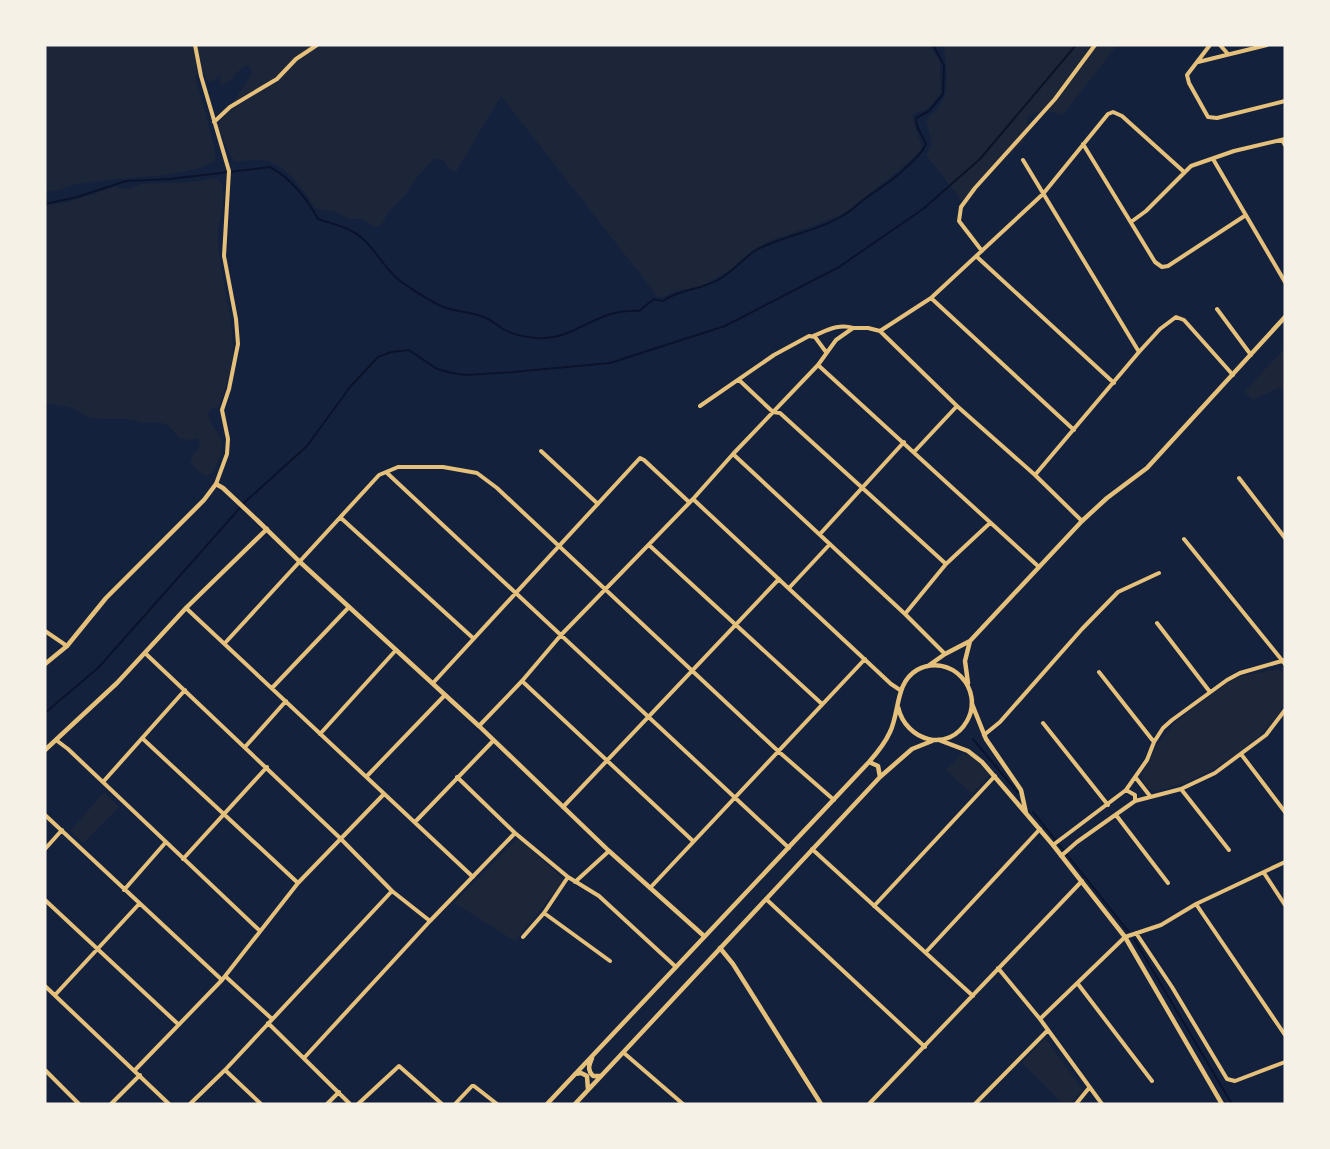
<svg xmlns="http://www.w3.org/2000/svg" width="1330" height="1149" viewBox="0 0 1330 1149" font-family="Overpass,sans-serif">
  <rect width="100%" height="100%" fill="#14213d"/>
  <path fill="#1d2539" d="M45 45H930L940 62 941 93 930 107 915 113 912 116 922 147 920 151 897 172 846 212 821 223 772 240 752 250 735 267 700 287 675 291 663 297H658L501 96 456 172 450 170 442 159H434L418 176 404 197 390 210 381 225 375 227 362 219H348L336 212 315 208C306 192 286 166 268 161 259 158 244 161 235 162L227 149 218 124 252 74 248 65C236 69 233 82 221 85L220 76 211 82 207 80 203 71 195 76 215 149V160C194 177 128 177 100 181 90 182 77 183 67 187 59 190 54 192 45 191Z
    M943 45H1117L1063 115C1047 111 1041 106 1027 118L1028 133 1023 142 962 201 926 155 932 142 926 121C929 114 935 112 939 107 951 90 947 63 943 45Z
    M217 178C231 190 218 219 218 236 218 276 235 315 233 356 231 373 225 389 219 406L209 410C205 432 233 431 217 463 214 470 213 475 205 476L190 464 194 453 200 447 198 438 188 440 179 438 168 425 158 422 144 423 130 419H99L86 417 72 408 45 403V206L69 202 115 187 128 189 141 184 189 182Z
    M1285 348V388H1278L1253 400 1244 392Z
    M1278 669 1285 673C1285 681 1287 692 1285 700 1279 726 1231 760 1208 772 1192 781 1174 786 1156 791H1152C1146 786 1141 782 1142 774L1158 743 1179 719 1197 705 1226 683 1241 676Z
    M963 753 970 756 990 775 972 794 946 770Z
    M104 792 119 807 83 843 70 831Z
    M516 840H521L563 879V882L515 941 454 903Z
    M1045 1038 1083 1090 1069 1104H1063L1022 1063Z"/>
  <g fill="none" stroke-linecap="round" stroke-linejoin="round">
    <path stroke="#0b132b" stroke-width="2" d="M45 204 77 197 126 181 170 179 270 167C292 179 306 197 318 219 335 225 350 227 363 239 378 252 386 272 403 283 415 291 432 303 446 308 460 312 473 312 486 318 493 321 499 327 505 330 514 335 526 337 536 338 575 342 596 307 639 311L654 299 663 301C680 289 700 290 718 280 733 272 744 257 758 249 786 235 820 231 847 213 853 209 857 205 862 201 874 192 887 184 899 174 909 164 920 157 926 144L917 126 916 118 929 111 943 94 944 65 933 45
      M45 713 99 667 246 501 307 446 350 387 378 357 391 352 409 350 437 369 452 373 466 375 513 372 610 363 725 326 839 267 923 209 980 159 1076 45
      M973 739 1018 793
      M1033 812 1128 931
      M1134 939 1232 1104"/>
    <path stroke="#e5c07b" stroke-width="4" d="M195 45 201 76 229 171 224 256 236 319 238 344 229 389 222 410 228 439 227 454 216 484
      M1210 45 1187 75 1189 83 1208 117 1217 118 1285 101
      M1220 45 1228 54
      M1198 62 1267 45
      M214 122 230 107 277 79 296 59 317 45
      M1282 140 1285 145
      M1083 144 1155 262 1162 267 1168 266 1246 215
      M1213 159 1285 282
      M1023 160 1139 352
      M1131 222 1146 211 1191 166 1234 151 1285 139
      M982 251 959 221 961 207 975 188 1055 99 1095 45
      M976 256 1114 383
      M931 298 1074 430
      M1217 309 1251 355
      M880 331 931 298 1043 194 1108 114 1113 112 1122 116 1183 171
      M880 331 957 406 1035 475 1082 521
      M813 336C826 331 839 323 853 328
      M818 365 1039 567
      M739 380 773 412 780 413 946 564
      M700 406 774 355 809 336 815 337 826 352
      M541 451 598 504
      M914 452 957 406
      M733 454 905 614 945 654
      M386 472 789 848
      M1035 475 1139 352 1160 329 1176 317 1184 320 1233 375
      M1239 478 1285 538
      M693 499 891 684 900 690
      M341 518 473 638
      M820 534 904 442
      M1184 539 1285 664
      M649 545 822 704
      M789 588 830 544
      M186 608 473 877
      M905 614 946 564 990 523
      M1157 623 1210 692
      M45 631 67 646
      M225 643 379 475 398 467H443L477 473 497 488 778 751 834 800
      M145 653 340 838 392 891 430 921
      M1099 672 1154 742
      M522 681 693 841
      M433 683 640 458 644 460 689 502
      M272 688 349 607
      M1043 723 1108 805
      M479 726 522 681 561 635 693 499 733 454 818 365 836 340 853 328H868L880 331
      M320 734 396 650
      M984 735 1000 722 1082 629 1118 592 1159 573
      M142 738 298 883
      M56 740 68 749 260 931
      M245 747 286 701
      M1241 754 1285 812
      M367 776 445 695
      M457 777 515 833 568 877 599 896 676 967
      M1136 778 1150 796
      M103 782 185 690
      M1181 789 1229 850
      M1126 790 1135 795V801
      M563 807 779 579
      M45 815 222 980
      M1116 815 1168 883
      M415 822 493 741
      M1053 845 1126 790 1147 760 1154 742 1163 728 1172 720 1227 680 1240 673 1285 660
      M45 849 62 830
      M812 849 973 996
      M1061 856 1077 842 1135 801 1181 789 1215 773 1266 735 1285 710
      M183 859 267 767
      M1264 873 1285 905
      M575 882 609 851
      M650 888 865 659
      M124 890 166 842
      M766 899 925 1047
      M45 900 178 1024
      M1196 904 1285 1035
      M874 906 995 776
      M544 913 610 961
      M1136 933 1172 987 1227 1079 1235 1081 1285 1062
      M523 937 544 913 568 877
      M926 952 1040 829
      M998 968 1040 1019 1102 1104
      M225 976 272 1019
      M1078 984 1152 1081
      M45 986 169 1104
      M55 995 139 904
      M1040 1019 1125 937 1161 925 1196 904 1285 862
      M268 1023 350 1104
      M624 1053 683 1104
      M304 1058 430 921 515 833
      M45 1070 79 1104
      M135 1070 222 980 298 883 384 794
      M225 1070 261 1104
      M111 1104 140 1075
      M190 1104 225 1070 392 891
      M327 1104 339 1092
      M358 1104 399 1066 442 1104
      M455 1104 472 1086H474L497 1104
      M869 1104 1082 881
      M975 1104 1048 1030
      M1076 1104 1089 1088"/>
    <path stroke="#e5c07b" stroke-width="4.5" d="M45 664 67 646 106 598 204 500 216 484 223 488 258 521 300 562 479 726 609 851 704 936
      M972 704 986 739 1021 790 1026 813
      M939 740 968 751 982 762 1053 845 1125 937 1222 1104
      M45 750 117 683 186 608 267 529
      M720 948 733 964 821 1104"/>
    <path stroke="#e5c07b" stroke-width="4.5" d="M928 666 945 654 970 641 1082 521 1107 498 1147 468 1285 317
      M968 683 965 661 970 641
      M869 762 878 766 880 777
      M592 1058C589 1065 587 1070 593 1076H600
      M575 1074 581 1073 587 1076 588 1090
      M547 1104 869 762C877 753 885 743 890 732 900 711 895 683 917 670 950 652 985 689 967 721 949 753 906 742 898 707
      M575 1104 880 777 912 749 932 741"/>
  </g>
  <rect width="1330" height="1149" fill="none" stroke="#f6f1e7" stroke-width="93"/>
</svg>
